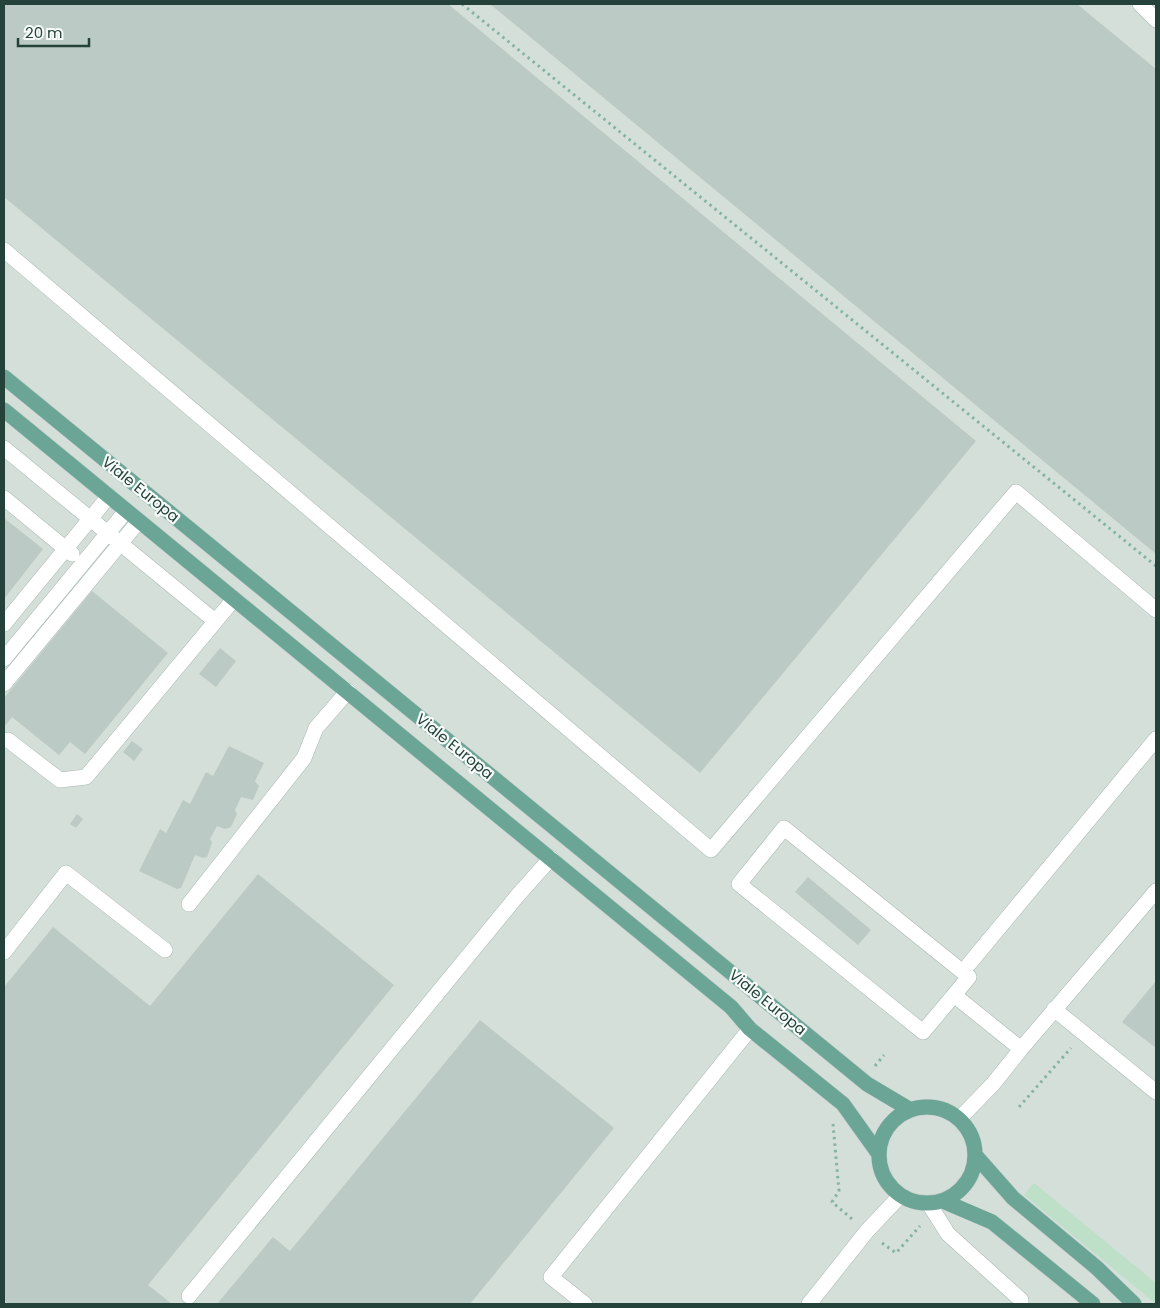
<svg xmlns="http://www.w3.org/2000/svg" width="1160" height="1308" viewBox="0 0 1160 1308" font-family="Poppins,sans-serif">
  <rect width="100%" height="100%" fill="#e6efeb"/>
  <path fill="#d4dfda" d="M4 4H1156V1304H4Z"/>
  <path fill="#bfe0c8" d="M1034 1183 1156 1283V1304L1024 1195Z"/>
  <path fill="#bbcac4" d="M4 4H448L976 441 700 773 4 197Z
    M490 4H1077L1156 69V554Z
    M4 518 43 549 4 599Z
    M92 591 168 653 85 754 70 742 59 755 12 717 4 727V698Z
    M220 648 236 661 216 687 199 674Z
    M132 741 143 749 134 761 123 752Z
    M229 746 264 763 255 781 259 786 253 800 241 797 235 810 237 814 231 827 225 829 217 826 210 839 212 843 207 857 203 858 195 855 181 888 177 889 139 871 160 829 166 833 183 800 190 804 206 772 213 776Z
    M77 814 83 819 76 828 70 824Z
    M258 874 394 985 148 1285 172 1304H4V987L53 927 150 1006Z
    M808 877 871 930 858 945 795 892Z
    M1156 981V1048L1122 1022Z
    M480 1020 614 1128 470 1304H217L273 1237 290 1251Z"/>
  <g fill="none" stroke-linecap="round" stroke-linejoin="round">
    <defs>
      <path id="minor" d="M1140 4 1156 20
        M4 250 711 850 1016 492 1156 610
        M4 448 215 621
        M4 498 72 554
        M4 624 109 496
        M4 659 126 511
        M4 684 139 521
        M8 740 60 780 86 777 234 599
        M784 828 969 977 923 1032 739 884Z
        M189 904 304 758 316 728 348 691
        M4 952 66 873 165 950
        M969 964 1156 739
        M954 995 1021 1049 993 1084 960 1118
        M1054 1009 1156 1092
        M1021 1049 1156 891
        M929 1204 948 1234 1021 1300V1304
        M189 1296 518 895 551 858
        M585 1304 551 1277 750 1029
        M809 1304 867 1231 900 1196"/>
      <path id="major" d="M4 377 867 1084 909 1109
        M4 410 731 1007 750 1029 843 1104 878 1153
        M879 1155a48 48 0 1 1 96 0a48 48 0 1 1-96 0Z
        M976 1156 1013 1198 1097 1268 1134 1304
        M943 1201 992 1222 1093 1304"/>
    </defs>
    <use href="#minor" stroke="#a8b8b2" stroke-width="16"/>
    <use href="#major" stroke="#c2cac8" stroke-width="16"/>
    <path stroke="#86b3a5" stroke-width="3" stroke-dasharray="2.5 4" stroke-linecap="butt" d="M462 4 1156 566
      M875 1066 884 1055
      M1019 1107 1071 1048
      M833 1124 839 1191 832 1202 852 1219
      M882 1243 896 1253 920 1226"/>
    <use href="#minor" stroke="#fff" stroke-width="15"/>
    <use href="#major" stroke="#6aa596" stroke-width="15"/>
  </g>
  <g text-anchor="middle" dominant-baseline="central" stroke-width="4.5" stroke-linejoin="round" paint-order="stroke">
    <g font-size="15" fill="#24423a" stroke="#f7fbf9">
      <text transform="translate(141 489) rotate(39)">Viale Europa</text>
      <text transform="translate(455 746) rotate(39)">Viale Europa</text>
      <text transform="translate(768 1002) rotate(39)">Viale Europa</text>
    </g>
  </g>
  <rect width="1160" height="1308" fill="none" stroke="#24423a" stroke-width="10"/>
  <path d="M18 38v8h71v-8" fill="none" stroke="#24423a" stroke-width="2.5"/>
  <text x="25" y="38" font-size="15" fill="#24423a" stroke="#f7fbf9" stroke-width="4" paint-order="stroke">20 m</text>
</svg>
